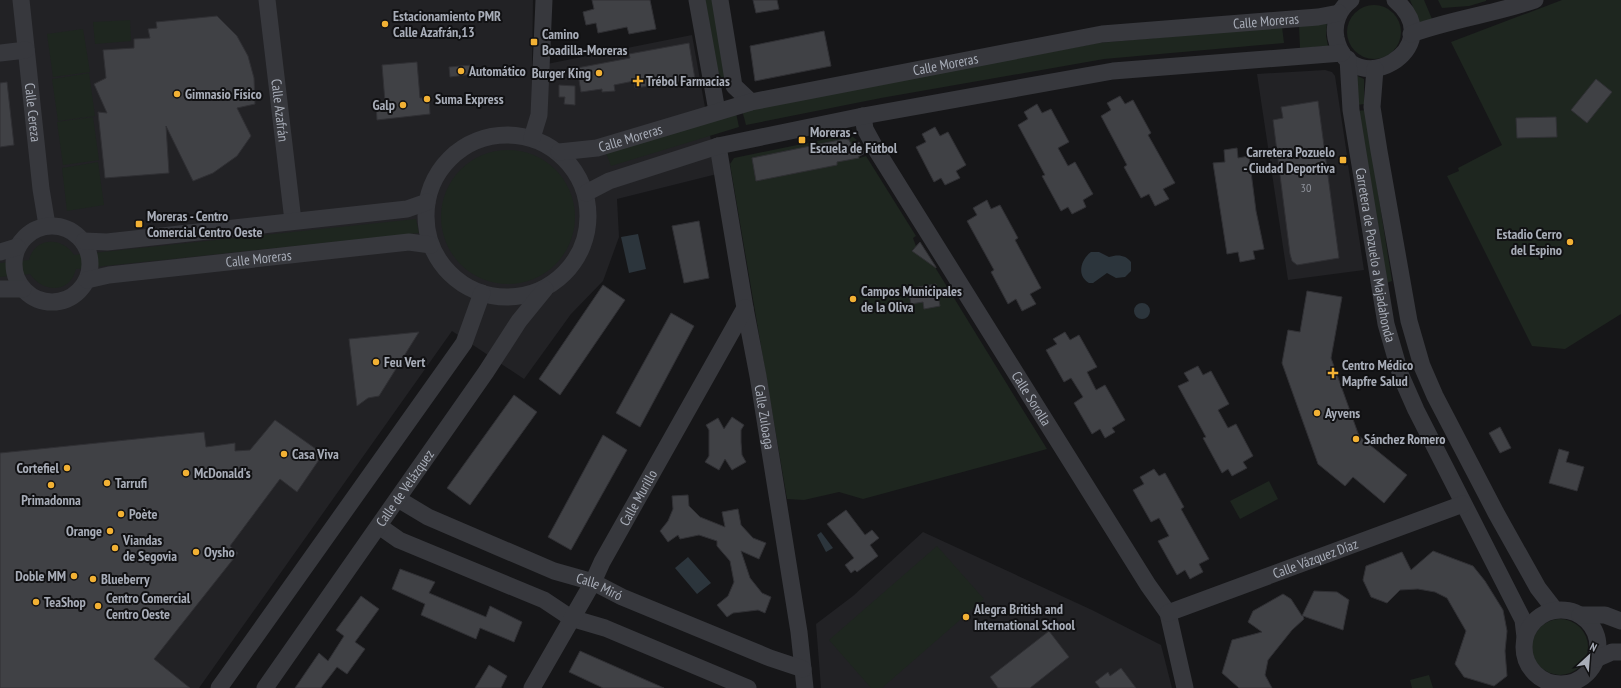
<svg xmlns="http://www.w3.org/2000/svg" width="1621" height="688" viewBox="0 0 1621 688" font-family="'PT Sans Narrow',sans-serif">
  <rect width="100%" height="100%" fill="#161618"/>
  <path fill="#222225" d="M0 0H533L532 67 692 35 717 174 617 199 619 237 603 281 571 314 524 379 452 331 199 688H0Z
    M1325 70 1332 72 1335 76 1347 155 1342 156 1344 166 1348 165 1364 270 1288 280 1257 74Z
    M923 532 1092 610 1161 645 1172 688H821L816 624 853 596Z"/>
  <path fill="#1e261f" d="M702 0H716L728 77 716 79Z
    M1410 0H1424L1432 19 1420 24Z
    M1438 0H1486V1L1469 6 1442 8Z
    M1562 0H1621V314L1565 349 1532 346 1447 176 1459 171 1458 168 1502 145 1451 42Z
    M1347 32a27 27 0 1 1 54 0a27 27 0 1 1-54 0Z
    M130 20 131 41 95 44 93 22Z
    M1327 22 1326 36 1328 46 1300 48 1299 26Z
    M1282 27 1284 43 1104 59 881 98 746 125 742 110 1098 43Z
    M83 29 90 72 53 77 47 34Z
    M89 73 95 116 58 121 52 79Z
    M1353 74 1364 79V104L1357 105Z
    M1365 110 1392 281 1384 284 1358 111Z
    M736 113 739 127 611 166 606 153Z
    M93 117 99 160 63 165 57 122Z
    M841 136 853 137 857 140 852 143 860 158 866 156 916 236 913 238 917 249 914 248 912 251 930 259 1047 449 863 499 839 492 804 500 787 499 730 164 734 158Z
    M441 217a67 67 0 1 1 134 0a67 67 0 1 1-134 0Z
    M98 162 104 205 67 211 62 168Z
    M416 219 419 233 76 269C70 294 43 293 30 274L0 277V263L29 260C35 236 63 237 74 255Z
    M1269 481 1278 499 1240 519 1230 501Z
    M937 546 984 599 882 688H871L829 640Z
    M1532 647a28 28 0 1 1 56 0a28 28 0 1 1-56 0Z
    M1429 675 1433 688H1412L1410 680Z"/>
  <path fill="#2c353c" d="M638 234 646 269 629 273 621 237Z
    M1091 252H1099L1109 257C1118 254 1126 255 1131 262V271L1125 277 1116 278 1107 273 1093 283H1089C1076 276 1081 259 1091 252Z
    M1134 311a8 8 0 1 1 16 0a8 8 0 1 1-16 0Z
    M821 532 833 548 826 552 817 535Z
    M688 557 711 583 697 594 675 568Z"/>
  <path fill="#404145" stroke="#303034" d="M592 0H650L656 29 629 34 627 27 598 33 596 23 586 25 583 12 594 9Z
    M753 0H777L779 9 756 13Z
    M217 16 237 36 248 56 254 78 255 104 237 108 251 136 237 156 213 173 193 181 166 126 169 173 105 178 98 112 107 113 94 84 106 78 103 50 134 48V39L150 38 148 29 157 28 156 22Z
    M824 31 831 66 755 81 750 46Z
    M689 43 695 79 635 88 634 81 614 85 615 91 602 92V89L581 92 577 68 630 58 629 54Z
    M417 62 420 98 429 97 430 114 377 120 376 103 385 102 382 65Z
    M472 65 473 74 450 77 449 67Z
    M1596 79 1612 92 1587 123 1571 110Z
    M7 82 14 145 0 147V83Z
    M559 85 575 86V105L564 104 565 97H559Z
    M1120 96 1125 104 1133 100 1151 133 1148 135 1175 183 1163 189 1169 199 1155 206 1149 194 1141 198 1124 167 1127 165 1101 116 1111 110 1107 103Z
    M1318 101 1339 258 1297 265 1292 261 1290 254 1273 120 1283 118 1281 107Z
    M1037 104 1042 113 1051 109 1069 142 1058 148 1068 166 1075 162 1093 194 1083 200 1086 207 1072 214 1068 207 1061 211 1042 176 1045 175 1018 125 1028 119 1024 112Z
    M1556 117 1557 137 1517 138 1516 118Z
    M935 127 940 136 948 132 966 165 956 171 960 178 945 185 941 178 934 182 916 147 926 142 922 134Z
    M844 139 849 140 852 146 859 142 865 153 858 157 859 158 837 162V165L756 181 752 158Z
    M1237 148 1238 158 1249 156 1256 211 1264 249 1253 251 1255 259 1240 262 1238 252 1227 254 1213 163 1225 162 1224 150Z
    M987 200 991 209 1000 205 1018 238 1015 240 1041 288 1030 294 1036 304 1022 311 1016 299 1008 304 991 272 994 270 967 221 977 215 973 208Z
    M699 221 709 278 684 283 672 226Z
    M920 242 936 267V268L912 251Z
    M936 284 940 306 924 309 923 302 911 304 909 294 913 293 912 288Z
    M603 285 625 300 560 395 539 379Z
    M1307 291 1342 297 1331 358 1359 436 1407 475 1384 503 1353 477 1345 486 1318 464 1282 363 1288 330 1300 332Z
    M671 313 694 326 640 427 616 413Z
    M419 332 379 396 368 398 357 406 349 339Z
    M1065 332 1070 340 1079 335 1097 367 1087 372 1096 390 1105 385 1125 420 1112 428 1115 432 1105 438 1100 429 1092 434 1074 403 1083 397 1071 378 1064 382 1046 350 1057 344 1053 339Z
    M1198 366 1203 375 1211 371 1229 404 1218 410 1228 428 1236 424 1253 456 1243 462 1247 468 1232 476 1228 469 1222 473 1203 438 1206 437 1178 386 1189 381 1184 373Z
    M514 395 537 412 470 505 447 488Z
    M732 417 744 425 741 430V442L742 455 746 462 732 470 725 459 719 470 705 462 709 456V430L706 425 718 418 724 429Z
    M275 420 323 454 297 492 280 479 230 546 238 553 154 659 190 688H0V453L204 432 206 447 235 443V451L250 450Z
    M1500 427 1511 448 1500 453 1489 433Z
    M603 435 627 450 571 550 548 537Z
    M1559 449 1569 452 1566 462 1584 467 1577 491 1549 483Z
    M1154 469 1159 476 1165 473 1184 507 1181 509 1209 559 1199 564 1203 572 1190 579 1185 570 1177 575 1158 541 1169 536 1159 518 1151 522 1133 490 1144 484 1140 477Z
    M688 495 689 506 700 517 725 527 722 512 738 509 741 525 753 538 766 543 759 559 741 551 750 578 762 593 771 597 765 613 758 610 733 613 727 617 717 605 728 596 734 582 730 561 717 546V541L699 535 680 539 678 535 668 542 660 531 668 521 673 509 672 496Z
    M846 510 865 535 872 530 879 538 870 545 878 556 857 572 855 570 851 573 845 565 854 558 827 524Z
    M1433 551 1473 566 1485 581 1503 610 1507 631 1505 651 1507 676 1494 686 1464 677 1455 664 1466 631 1447 598 1435 592 1418 589 1400 590 1387 603 1371 597 1363 580 1366 566 1402 552 1411 570Z
    M400 569 435 582 429 593 486 617 490 606 522 622 514 642 480 628 476 639 421 615 425 604 392 589Z
    M1314 591 1337 592 1349 600 1343 630 1303 616 1304 619 1292 630 1268 660 1265 675 1272 688H1239L1222 673 1232 640 1262 632 1248 622 1253 611 1283 594 1291 599 1302 616Z
    M361 596 379 609 355 642 365 649 347 674 337 667 321 688H295L319 653 328 661 344 636 336 630Z
    M1049 631 1069 657 1030 688H998L990 677Z
    M580 651 664 688H603L569 672Z
    M489 665 507 676 501 688H475Z
    M1121 668 1136 688H1100L1095 682 1108 672 1110 676Z"/>
  <g fill="none" stroke-linecap="round" stroke-linejoin="round">
    <g stroke="#37383d" stroke-width="17">
      <path id="s1" d="M21 0 41 189 47 225"/>
      <path id="s2" d="M267 0 293 221"/>
      <path d="M697 0 717 111"/>
      <path d="M720 0 734 86 751 102"/>
      <path d="M1351 0C1339 9 1333 23 1336 38 1351 105 1452 48 1395 0"/>
      <path d="M1411 34C1452 19 1494 14 1535 0"/>
      <path d="M0 53 26 50"/>
      <path id="s3" d="M1348 59 1351 110 1386 324 1401 376 1416 410 1523 620 1525 637"/>
      <path d="M1375 69 1372 107 1379 151 1409 321 1422 366 1435 396 1496 513 1538 588 1555 610"/>
      <path id="s4" d="M863 116 865 129 877 151 1148 585 1168 613 1185 688"/>
      <circle cx="507" cy="216" r="81"/>
      <path d="M532 138 539 115 544 0"/>
      <path id="s5" d="M718 146 745 308 758 376 799 632 805 688"/>
      <path id="s6" d="M559 152 597 148 751 102 1102 34 1318 17 1339 13"/>
      <path d="M586 193 609 181 718 146 863 116 1113 71 1342 53"/>
      <circle cx="52" cy="264" r="38"/>
      <path d="M84 241 107 242 407 209 427 202"/>
      <path d="M0 252 17 247"/>
      <path id="s7" d="M87 280 109 275 409 242 431 245"/>
      <path d="M0 289H23"/>
      <path id="s8" d="M398 499 428 517 554 571 593 582 622 597 770 658 803 669"/>
      <path d="M379 526 399 540 544 600 571 618 605 628 748 688"/>
      <circle cx="1561" cy="647" r="37"/>
      <path id="s9" d="M1168 613 1463 504"/>
      <path d="M1580 615H1605L1621 621"/>
      <path d="M1596 659 1612 652H1621"/>
      <path d="M219 688 464 343 482 293"/>
      <path id="s10" d="M265 688 486 372 519 321 545 289"/>
      <path id="s11" d="M532 688 593 582 602 562 745 308"/>
    </g>
  </g>
  <g fill="#f2b134" stroke="#111113" stroke-width="1.5">
    <circle cx="385" cy="24" r="4"/>
    <rect x="530" y="38" width="8" height="8" rx="2"/>
    <circle cx="461" cy="71" r="4"/>
    <circle cx="599" cy="73" r="4"/>
    <path d="M636 75h4v4h4v4h-4v4h-4v-4h-4v-4h4z"/>
    <circle cx="177" cy="94" r="4"/>
    <circle cx="427" cy="99" r="4"/>
    <circle cx="403" cy="105" r="4"/>
    <rect x="798" y="136" width="8" height="8" rx="2"/>
    <rect x="1339" y="156" width="8" height="8" rx="2"/>
    <rect x="135" y="220" width="8" height="8" rx="2"/>
    <circle cx="1570" cy="242" r="4"/>
    <circle cx="853" cy="299" r="4"/>
    <circle cx="376" cy="362" r="4"/>
    <path d="M1331 367h4v4h4v4h-4v4h-4v-4h-4v-4h4z"/>
    <circle cx="1317" cy="413" r="4"/>
    <circle cx="1356" cy="439" r="4"/>
    <circle cx="284" cy="454" r="4"/>
    <circle cx="67" cy="468" r="4"/>
    <circle cx="186" cy="473" r="4"/>
    <circle cx="107" cy="483" r="4"/>
    <circle cx="51" cy="485" r="4"/>
    <circle cx="121" cy="514" r="4"/>
    <circle cx="110" cy="531" r="4"/>
    <circle cx="115" cy="548" r="4"/>
    <circle cx="196" cy="552" r="4"/>
    <circle cx="74" cy="576" r="4"/>
    <circle cx="93" cy="579" r="4"/>
    <circle cx="36" cy="602" r="4"/>
    <circle cx="98" cy="606" r="4"/>
    <circle cx="966" cy="617" r="4"/>
  </g>
  <g text-anchor="middle" dominant-baseline="central" stroke-width="4" stroke-linejoin="round" paint-order="stroke">
    <g font-size="12" fill="#8e929b">
      <text x="1306" y="187">30</text>
    </g>
    <g font-size="14" font-weight="bold" fill="#a8adb8" stroke="#111113" text-anchor="start">
      <text x="393" y="16">Estacionamiento PMR<tspan x="393" dy="16">Calle Azafrán,13</tspan></text>
      <text x="542" y="34">Camino<tspan x="542" dy="16">Boadilla-Moreras</tspan></text>
      <text x="469" y="71">Automático</text>
      <text x="591" y="73" text-anchor="end">Burger King</text>
      <text x="646" y="81">Trébol Farmacias</text>
      <text x="185" y="94">Gimnasio Físico</text>
      <text x="435" y="99">Suma Express</text>
      <text x="395" y="105" text-anchor="end">Galp</text>
      <text x="810" y="132">Moreras -<tspan x="810" dy="16">Escuela de Fútbol</tspan></text>
      <text x="1335" y="152" text-anchor="end">Carretera Pozuelo<tspan x="1335" dy="16">- Ciudad Deportiva</tspan></text>
      <text x="147" y="216">Moreras - Centro<tspan x="147" dy="16">Comercial Centro Oeste</tspan></text>
      <text x="1562" y="234" text-anchor="end">Estadio Cerro<tspan x="1562" dy="16">del Espino</tspan></text>
      <text x="861" y="291">Campos Municipales<tspan x="861" dy="16">de la Oliva</tspan></text>
      <text x="384" y="362">Feu Vert</text>
      <text x="1342" y="365">Centro Médico<tspan x="1342" dy="16">Mapfre Salud</tspan></text>
      <text x="1325" y="413">Ayvens</text>
      <text x="1364" y="439">Sánchez Romero</text>
      <text x="292" y="454">Casa Viva</text>
      <text x="59" y="468" text-anchor="end">Cortefiel</text>
      <text x="194" y="473">McDonald's</text>
      <text x="115" y="483">Tarrufi</text>
      <text x="51" y="500" text-anchor="middle">Primadonna</text>
      <text x="129" y="514">Poète</text>
      <text x="102" y="531" text-anchor="end">Orange</text>
      <text x="123" y="540">Viandas<tspan x="123" dy="16">de Segovia</tspan></text>
      <text x="204" y="552">Oysho</text>
      <text x="66" y="576" text-anchor="end">Doble MM</text>
      <text x="101" y="579">Blueberry</text>
      <text x="106" y="598">Centro Comercial<tspan x="106" dy="16">Centro Oeste</tspan></text>
      <text x="44" y="602">TeaShop</text>
      <text x="974" y="609">Alegra British and<tspan x="974" dy="16">International School</tspan></text>
    </g>
    <g font-size="14" fill="#a8adb8" stroke="#111113">
      <text stroke="none"><textPath href="#s6" startOffset="721">Calle Moreras</textPath></text>
      <text stroke="none"><textPath href="#s6" startOffset="397">Calle Moreras</textPath></text>
      <text stroke="none"><textPath href="#s2" startOffset="111">Calle Azafrán</textPath></text>
      <text stroke="none"><textPath href="#s1" startOffset="113">Calle Cereza</textPath></text>
      <text stroke="none"><textPath href="#s6" startOffset="73">Calle Moreras</textPath></text>
      <text stroke="none"><textPath href="#s3" startOffset="198">Carretera de Pozuelo a Majadahonda</textPath></text>
      <text stroke="none"><textPath href="#s7" startOffset="173">Calle Moreras</textPath></text>
      <text stroke="none"><textPath href="#s4" startOffset="330">Calle Sorolla</textPath></text>
      <text stroke="none"><textPath href="#s5" startOffset="275">Calle Zuloaga</textPath></text>
      <text stroke="none"><textPath href="#s10" startOffset="244">Calle de Velázquez</textPath></text>
      <text stroke="none"><textPath href="#s11" startOffset="218">Calle Murillo</textPath></text>
      <text stroke="none"><textPath href="#s9" startOffset="157">Calle Vázquez Díaz</textPath></text>
      <text stroke="none"><textPath href="#s8" startOffset="220">Calle Miró</textPath></text>
    </g>
  </g>
  <g transform="translate(1589 656) rotate(26)" stroke="#111113" stroke-width="3" paint-order="stroke">
  <path d="M0-3L7 15L0 10L-7 15Z" fill="#a8adb8"/>
  <text y="-6" font-size="11" font-weight="bold" text-anchor="middle" fill="#a8adb8">N</text>
  </g>
</svg>
